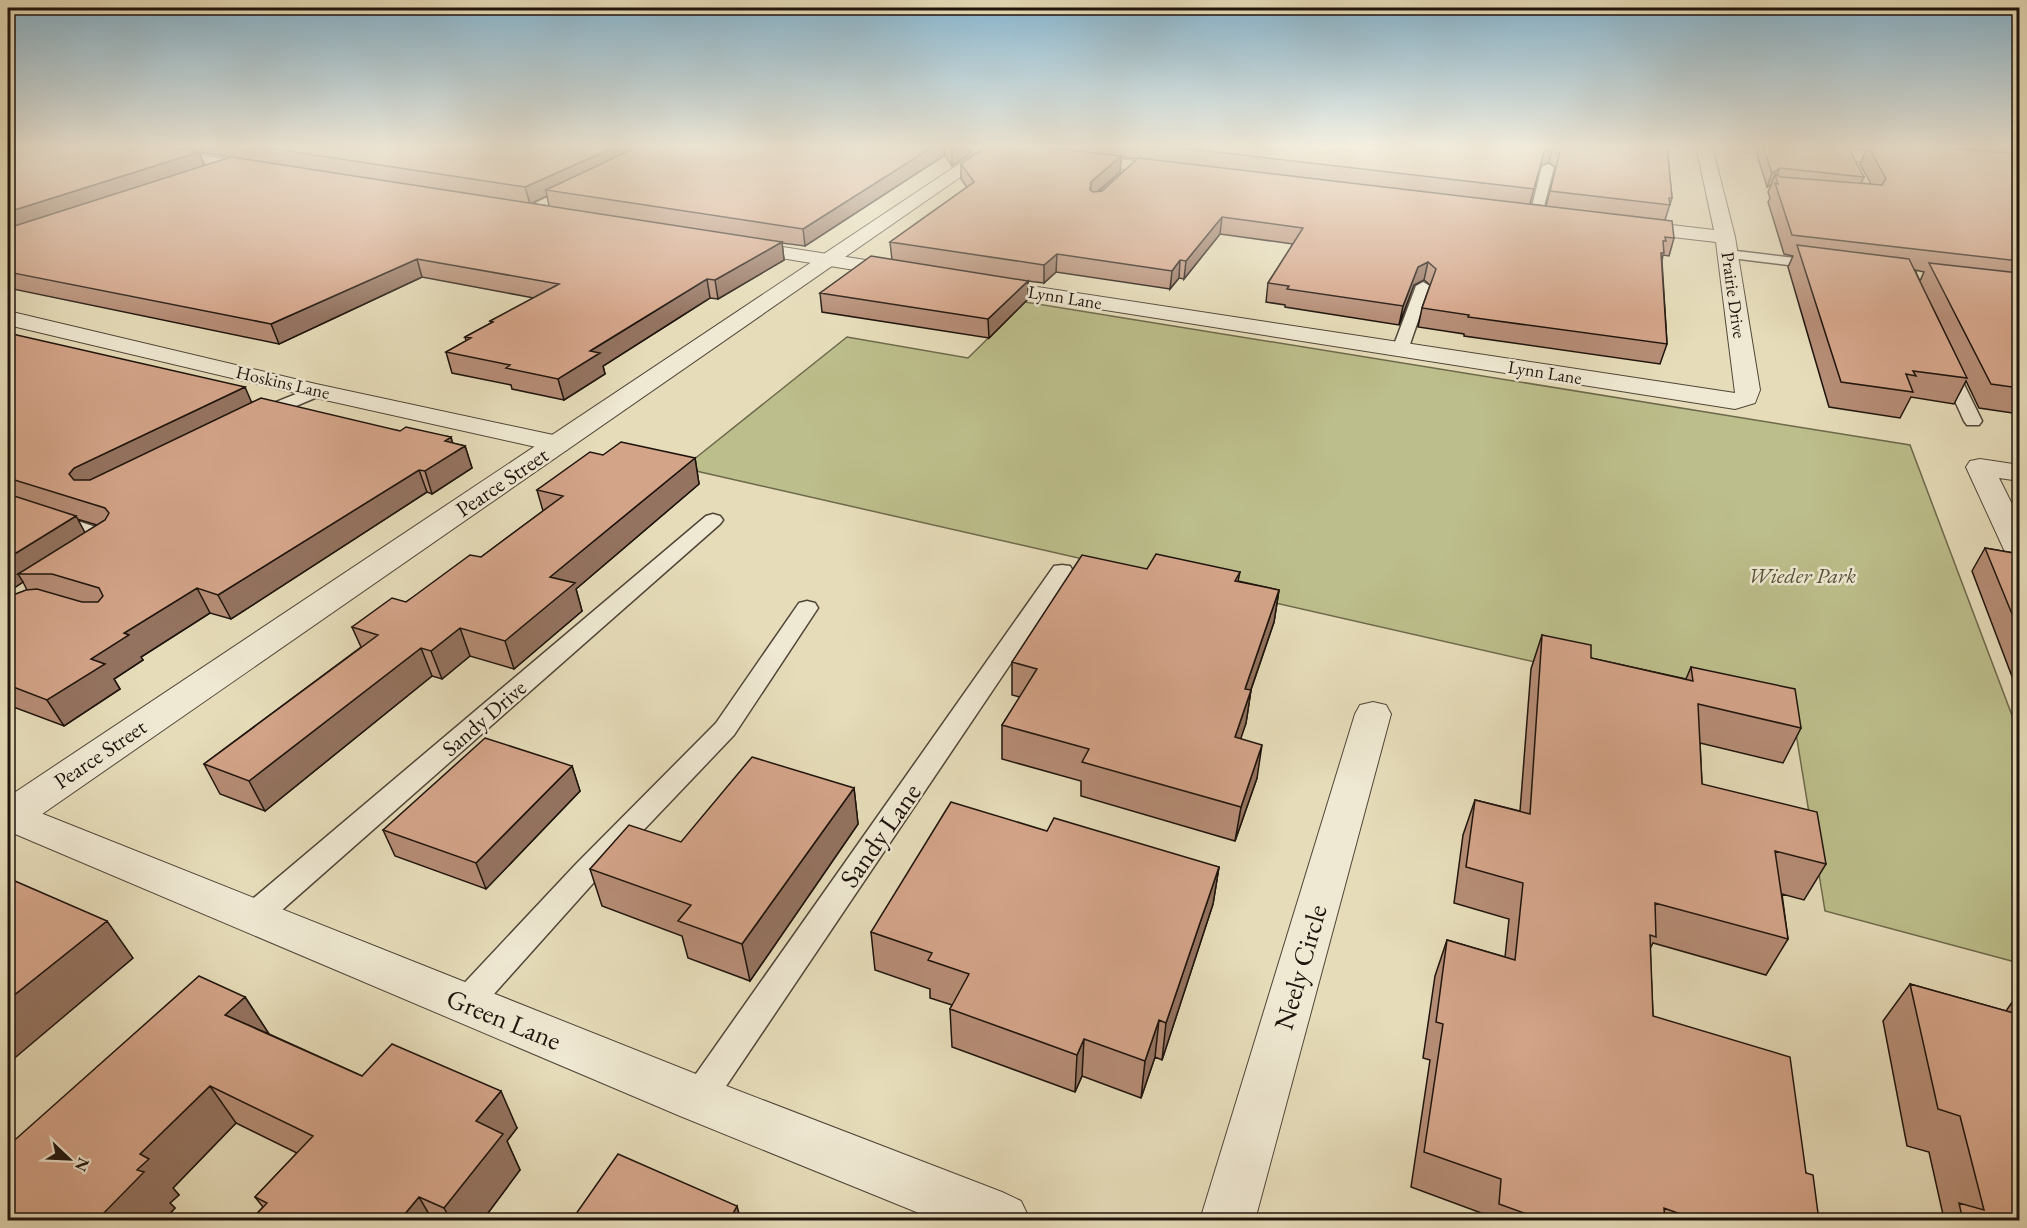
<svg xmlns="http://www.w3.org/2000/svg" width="2027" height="1228" viewBox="0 0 2027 1228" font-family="'EB Garamond',serif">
  <rect width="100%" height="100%" fill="#e6dcb9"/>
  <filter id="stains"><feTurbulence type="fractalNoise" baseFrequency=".00333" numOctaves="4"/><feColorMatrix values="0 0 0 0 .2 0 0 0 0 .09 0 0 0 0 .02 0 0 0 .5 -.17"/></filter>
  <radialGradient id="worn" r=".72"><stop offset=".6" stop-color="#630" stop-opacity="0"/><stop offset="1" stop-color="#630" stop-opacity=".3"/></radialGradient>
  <path fill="#bcbe8b" stroke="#6d694c" stroke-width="1.5" d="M1025 302 1910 445 2019 734V963L1825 911 1794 721 683 468 847 337 968 358Z"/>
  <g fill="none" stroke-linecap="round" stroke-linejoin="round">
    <defs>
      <path id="service" d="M1548 164 1554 167 1542 214 1536 218 1532 217 1530 214 1542 167Z
        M576 183 580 184V190L527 215H519L517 212Z
        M1728 250 1821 261 1828 265 1821 269 1723 257 1721 254 1723 251Z
        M1423 282 1430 286 1408 350 1400 355 1394 353 1392 350 1416 286Z
        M1947 361 1955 366 1982 421 1979 425H1967L1964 421 1939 366Z
        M316 386 322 387 324 391 322 395 263 420H251L248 416 251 412Z
        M8 498 117 534 120 538C114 547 106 549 96 546L93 542 94 540 8 510Z
        M713 514 720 516 723 520 720 524 265 925 254 928 243 925 239 916 243 907 706 516Z
        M1062 565 1070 566 1073 571 710 1110 698 1115 686 1110 681 1099 686 1088 1054 566Z
        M807 601 815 603 818 608 734 735 596 880 477 1013 466 1017 455 1013 450 1003 455 993 576 864 716 723 799 603Z"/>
      <path id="minor" d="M104 146H143L258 164 266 169 258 174 112 151Z
        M963 146H1011L1033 150 1035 153 1027 158 971 151Z
        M1696 146H1712L1735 237 1760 390 1755 403 1735 409 984 291 977 289 974 285 977 281 984 279 1735 393 1716 242 1629 232 1622 230 1620 226 1622 222 1629 220 1714 230Z
        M1733 146C1791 146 1849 151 1907 152L1915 157 1907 162 1848 161 1741 151Z
        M1078 154 1175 166 1183 171 1175 176 1072 162 1070 159 1072 156Z
        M738 240 904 266 911 268 914 272 911 276 904 278 731 250 728 246 731 242Z
        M8 311 316 384 558 436 567 438 571 444 567 450 558 452 316 398 8 325Z
        M1980 459 2020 465V481L1999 478 2020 520V561L2009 559 2005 552 1966 467 1970 461Z
        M1373 702 1386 705 1391 714 1255 1220H1200L1355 714 1360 705Z
        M8 800 716 1082 1002 1192 1021 1201 1030 1220H936L680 1116 8 831Z"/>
      <path id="tertiary" d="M986 146H1005L22 828 8 832V797Z"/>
    </defs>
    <use href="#service" stroke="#504638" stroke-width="3"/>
    <use href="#minor" stroke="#504638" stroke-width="2"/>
    <use href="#tertiary" stroke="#504638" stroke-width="2"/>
    <use href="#service" fill="#efe8d2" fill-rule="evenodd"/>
    <use href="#minor" fill="#efe8d2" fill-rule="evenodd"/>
    <use href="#tertiary" fill="#efe8d2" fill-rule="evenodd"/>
  </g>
  <path fill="#b68d76" stroke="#1e140d" stroke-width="1.5" fill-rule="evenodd" d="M8 146H971V153L952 166 945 155 805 246 782 243 784 260 718 299 710 298 603 366 605 374 564 400 512 389 511 385 452 373 446 352 466 341 465 337 491 323 490 321 534 298 422 277 279 344 8 288ZM199 152 292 167 205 166ZM547 196 549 206 530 203Z
    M987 146H1667L1672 198 1665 220 1674 238 1669 256 1663 255 1662 261 1667 344 1660 364 1464 336V334L1418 327 1422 308 1430 285 1424 280 1414 285 1399 325 1285 307V305L1266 302 1268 283 1293 244 1220 234 1184 279 1179 278 1170 289 1056 272 1044 283 1028 281V299L989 338 822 312 820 293 892 260 890 242 967 187 961 179V164ZM1121 157 1138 159 1102 191 1098 192 1120 172ZM1549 162 1556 168 1546 206 1530 204 1540 166Z
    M1760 146H2019V414L1979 408 1966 381 1954 404 1911 397 1900 418 1829 407 1788 267 1793 256 1784 254 1768 202 1770 198 1768 192 1771 185 1767 187 1757 155ZM1818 146 1867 148 1860 164 1871 184 1861 183 1864 177ZM1915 270 1924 272 1920 281Z
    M8 333 252 402 400 431 451 437 452 443 465 446 472 468 432 494 427 492 231 619 210 613 141 657 143 660 114 679 120 689 64 726 8 705V597L27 590 23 582 8 592ZM77 519 97 525 85 533Z
    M603 455 695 458 699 484 576 589 582 611 514 669 470 656 442 679 432 676 265 811 220 794 204 764 361 647 352 627 406 602 481 557 543 511 537 490Z
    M1985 548 2019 554V695L1972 571Z
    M1147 569 1240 572 1238 581 1279 590 1274 622 1251 690 1246 723 1240 739 1257 778 1235 841 1081 796V781L1002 759V725L1020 697 1012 695V662Z
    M1542 635 1591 658 1686 679 1691 667 1801 728 1783 763 1700 743 1702 784 1826 864 1804 900 1782 894 1788 939 1766 975 1653 943 1650 949 1653 1016 1806 1173 1819 1221H1484V1214L1411 1187 1430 1060 1423 1058 1435 976 1447 940 1505 957 1509 919 1454 903 1463 835 1475 800 1520 811 1531 669Z
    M572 766 580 791 486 889 395 856 383 830Z
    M854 788 858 824 750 981 688 958 682 936 602 906 590 869 681 842Z
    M1047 831 1219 867 1213 904 1162 1060 1155 1057 1141 1098 1082 1076 1075 1092 952 1047 950 1009 952 1005 930 998V989L875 970 871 932Z
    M1910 984 2006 1011 2013 1001 2019 1003V1221H1942L1944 1219 1929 1152 1907 1146 1883 1021Z
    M245 997 269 1034 362 1076 517 1128 507 1141 520 1170 482 1221H250L263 1207 255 1197 297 1153 236 1123 173 1188 179 1195 170 1203 175 1208 163 1221H8V1146Z"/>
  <path fill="#947360" stroke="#1e140d" stroke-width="1.5" d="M617 146H628L630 157 546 190 547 196 530 204 525 187Z
    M934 146H944L945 155 805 246 803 229Z
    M958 146H971V153L952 166V150Z
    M1553 146 1549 162 1540 166 1544 151Z
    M199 152 205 168 8 233V212Z
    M1121 156 1120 172 1090 198 1091 182Z
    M1780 168 1776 177 1775 174 1771 185 1767 187 1772 173Z
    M1222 217 1220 234 1184 279 1186 261Z
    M782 242 784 260 718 299 715 280Z
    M1057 254 1056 272 1044 283V265Z
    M417 259 422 277 279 344 271 324Z
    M1180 260 1179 278 1170 289 1172 271Z
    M1428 262 1424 280 1414 285 1399 325 1403 306 1418 267Z
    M707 279 710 298 603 366 605 374 564 400 558 379 590 351Z
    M1028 281V299L989 338 988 319Z
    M245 387 254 408 82 497 69 474 74 468Z
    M451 437 455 452 465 446 472 468 432 494 425 471 445 441Z
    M695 458 699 484 576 589 582 611 514 669 505 641 550 577Z
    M419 470 427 492 231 619 218 595Z
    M76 516 89 540 18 574 23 582 8 592V558Z
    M197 588 210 613 141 657 143 660 114 679 120 689 64 726 47 700 91 659 124 633Z
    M1279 590 1274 622 1240 721 1245 689Z
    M460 628 470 656 442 679 431 651Z
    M421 648 432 676 265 811 249 781Z
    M1251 690 1246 723 1230 771 1235 737Z
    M1262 745 1257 778 1235 841 1241 807Z
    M572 766 580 791 486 889 476 863Z
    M854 788 858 824 750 981 742 944Z
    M1219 867 1213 904 1162 1060 1166 1023Z
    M107 921 133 958 10 1062 8 1059V1000Z
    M245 997 269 1034 225 1015Z
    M1159 1020 1155 1057 1141 1098 1145 1061Z
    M1084 1039 1082 1076 1075 1092 1077 1055Z
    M210 1086 236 1123 173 1188 179 1195 170 1203 175 1208 163 1221H96L137 1170 140 1154Z
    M501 1091 517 1128 507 1141 520 1170 482 1221H451L444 1208 476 1121Z
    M419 1197 433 1221H399Z
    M737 1206 741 1221H729Z"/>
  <path fill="#d4a489" stroke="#1e140d" stroke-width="1.5" d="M8 146H160L199 152 8 212Z
    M255 146H617L525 187Z
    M634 146H934L803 229 546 190 631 150Z
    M949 146H958L952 150Z
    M987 146H1036L1121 156 1091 182 1090 190 1093 192 1102 191 1138 158 1672 221 1674 238 1665 237 1666 241H1663L1664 253H1661L1667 344 1468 317 1469 315 1422 308 1436 269 1428 262 1418 267 1403 306 1287 289 1289 286 1268 283 1303 228 1222 217 1186 261 1180 260 1172 271 1057 254 1044 265 890 242 974 182 961 164Z
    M1164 146H1667L1672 198H1669L1670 205 1550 191 1560 152 1553 146 1544 151 1534 189Z
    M1763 146H1817L1849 149 1864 177 1780 168 1772 173Z
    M1868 146 1946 148 2019 154V261L1792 235 1775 183 1778 184 1775 174 1781 177 1882 185 1886 179Z
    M231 157 782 242 715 280 707 279 590 351 600 353 558 379 506 368 510 365 446 352 471 338 465 337 493 322 490 321 559 284 417 259 271 324 8 272V228Z
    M1797 245 1909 259 1967 378 1913 371 1916 376 1906 374 1913 392 1841 382Z
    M871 256 1028 281 988 319 820 293Z
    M1929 263 2019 273V388L1991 384Z
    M8 333 245 387 74 468 69 474 74 480H90L261 398 400 431 406 427 451 437 445 441 465 446 425 471 419 470 218 595 197 588 124 633 129 635 91 659 105 664 47 700 8 685V597L26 590 37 589 82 602H98L103 596 99 588 52 574H18L105 520 109 513 105 508 8 478Z
    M621 442 695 458 550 577 575 583 505 641 460 628 431 651 421 648 249 781 204 764 378 635 352 627 392 598 406 602 470 555 481 557 563 496 537 490 590 452 603 455Z
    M8 494 76 516 8 558Z
    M1985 548 2019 554V631Z
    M1156 554 1240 572 1235 581 1279 590 1245 689 1251 690 1235 737 1262 745 1241 807 1082 762 1089 749 1002 725 1037 669 1012 662 1082 555 1147 569Z
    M1542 635 1591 645V658L1693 681 1691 667 1795 689 1801 728 1698 704 1702 784 1817 812 1826 864 1775 851 1788 939 1655 903 1656 937 1650 935 1653 1016 1790 1057 1806 1173 1813 1175 1819 1221H1700L1664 1208 1665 1221H1546L1499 1204 1501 1179 1424 1152 1443 1024 1436 1022 1447 940 1515 960 1523 883 1466 867 1475 800 1530 814Z
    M485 738 572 766 476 863 383 830Z
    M752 757 854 788 742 944 678 921 691 905 590 869 629 825 681 842Z
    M951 802 1047 831 1054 818 1219 867 1166 1023 1159 1020 1145 1061 1084 1039 1077 1055 950 1009 969 974 928 960 932 953 871 932Z
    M8 878 107 921 8 1000Z
    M199 976 245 997 225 1015 362 1076 392 1044 501 1091 476 1121 503 1134 444 1208 419 1197 399 1221H250L267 1203 255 1197 313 1136 210 1086 140 1154 149 1159 137 1170 144 1172 96 1221H15L8 1217V1146Z
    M1910 984 2017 1014 2013 1001 2019 1003V1221H1963L1959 1203 1984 1210 1960 1116 1938 1109Z
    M618 1154 737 1206 729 1221H571Z"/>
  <linearGradient id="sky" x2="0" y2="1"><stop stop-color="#87b7d2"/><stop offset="0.46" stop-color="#f4efe0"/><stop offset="1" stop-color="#f4efe0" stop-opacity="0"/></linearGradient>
  <rect width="2027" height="318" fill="url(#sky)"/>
  <g text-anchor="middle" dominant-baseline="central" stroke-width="5" stroke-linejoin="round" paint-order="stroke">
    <g font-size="18" fill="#1e140d" stroke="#efe8d2">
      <text transform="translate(1734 295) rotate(82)">Prairie Drive</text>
      <text transform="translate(1065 297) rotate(9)">Lynn Lane</text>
      <text transform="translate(1545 372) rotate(9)">Lynn Lane</text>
      <text transform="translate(283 382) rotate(13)">Hoskins Lane</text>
    </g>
    <g font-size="22" fill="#1e140d" stroke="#efe8d2">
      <text transform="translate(502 482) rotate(-34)">Pearce Street</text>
      <text transform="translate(484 718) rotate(-41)">Sandy Drive</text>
      <text transform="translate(100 754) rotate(-34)">Pearce Street</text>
    </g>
    <g font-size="22" font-style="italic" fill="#555039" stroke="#efe8d2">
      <text x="1802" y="575">Wieder Park</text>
    </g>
    <g font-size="27" fill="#1e140d" stroke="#efe8d2">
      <text transform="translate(880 835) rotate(-55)">Sandy Lane</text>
      <text transform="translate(1300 967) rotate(-74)">Neely Circle</text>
      <text transform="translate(504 1019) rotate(22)">Green Lane</text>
    </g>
  </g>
  <rect width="2027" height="1228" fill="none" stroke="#e6dcb9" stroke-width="30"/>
  <rect x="9" y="9" width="2009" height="1210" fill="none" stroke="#1e140d" stroke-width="3"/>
  <rect x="15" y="15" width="1997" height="1198" fill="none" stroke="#1e140d" stroke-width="1.5"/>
  <g transform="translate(69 1159) rotate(113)" stroke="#efe8d2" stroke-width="4.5" paint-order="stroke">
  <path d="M0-4.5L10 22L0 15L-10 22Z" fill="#1e140d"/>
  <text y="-9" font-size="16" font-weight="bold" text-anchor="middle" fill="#1e140d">N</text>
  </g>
  <rect width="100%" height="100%" filter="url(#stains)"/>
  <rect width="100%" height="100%" fill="url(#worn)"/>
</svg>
